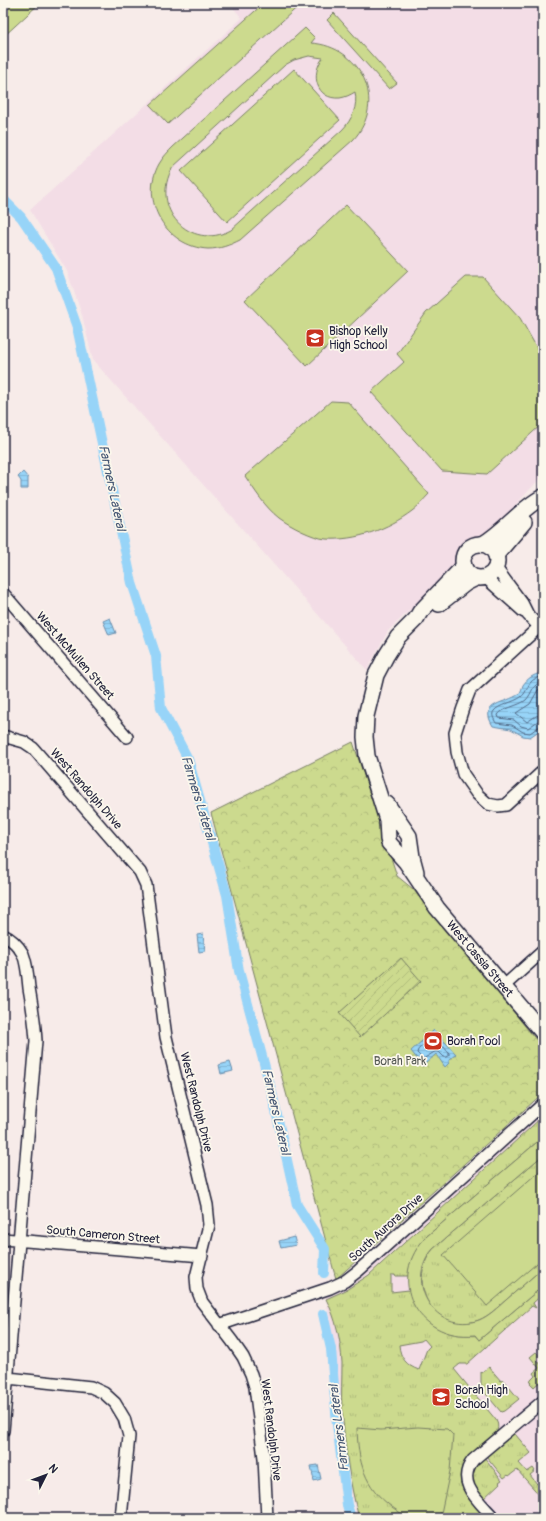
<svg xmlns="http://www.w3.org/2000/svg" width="546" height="1521" viewBox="0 0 546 1521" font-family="Pangolin,sans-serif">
  <defs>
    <pattern id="grass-tufts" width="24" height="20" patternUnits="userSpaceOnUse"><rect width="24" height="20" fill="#ccda8e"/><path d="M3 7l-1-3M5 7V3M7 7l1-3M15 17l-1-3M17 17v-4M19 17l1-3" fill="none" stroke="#afbb7b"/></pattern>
    <pattern id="park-crowns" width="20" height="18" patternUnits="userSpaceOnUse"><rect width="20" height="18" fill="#ccda8e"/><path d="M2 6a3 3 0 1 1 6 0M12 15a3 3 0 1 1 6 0" fill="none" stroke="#afbb7b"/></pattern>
    <pattern id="garden-furrows" width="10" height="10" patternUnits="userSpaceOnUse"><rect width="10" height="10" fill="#ccda8e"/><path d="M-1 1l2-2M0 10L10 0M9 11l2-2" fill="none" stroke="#afbb7b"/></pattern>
    <pattern id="water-rules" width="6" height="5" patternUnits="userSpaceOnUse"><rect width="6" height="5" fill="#97d4f8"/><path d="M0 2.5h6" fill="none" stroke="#82b6d6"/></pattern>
  </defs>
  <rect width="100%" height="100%" fill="#f7ebe9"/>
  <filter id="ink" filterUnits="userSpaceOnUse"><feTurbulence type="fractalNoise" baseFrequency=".025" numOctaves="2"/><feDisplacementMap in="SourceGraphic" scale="8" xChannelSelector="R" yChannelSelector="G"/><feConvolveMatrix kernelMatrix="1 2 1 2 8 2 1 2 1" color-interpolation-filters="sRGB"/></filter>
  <g filter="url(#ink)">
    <path fill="#f3dde6" d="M229 3H543V475L488 535 473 540 463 545 457 555 454 568 388 631 367 670 93 360 82 315 67 271 30 210 242 18Z
      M543 1110V1518H357L352 1498 326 1296 362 1275Z"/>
    <path fill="url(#grass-tufts)" stroke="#777e64" fill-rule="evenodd" d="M543 1116V1137L427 1236C416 1248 410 1259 408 1276H395V1275H391V1292L409 1290C418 1321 442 1338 475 1335L479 1340 543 1286V1294L533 1303 536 1308 532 1306 467 1364H460L454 1369 496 1420C509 1442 451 1452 462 1486 466 1498 479 1509 487 1518H359C349 1482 345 1446 342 1409 341 1394 342 1379 342 1363 341 1341 336 1318 326 1299L346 1290 369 1275ZM424 1339 430 1346 427 1349 419 1370C407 1366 400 1358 399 1345L421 1341Z
      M543 1155V1268C531 1279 518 1289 506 1300 498 1307 489 1316 479 1320 435 1336 405 1284 433 1249Z
      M536 1352 538 1354 537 1360 543 1367V1379L534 1387 530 1383 531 1380 535 1376 533 1373 539 1368 530 1357Z
      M489 1367 501 1381 503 1380 519 1399 504 1411 501 1412 481 1388V1372L482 1373Z
      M511 1434H515L531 1453 519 1463 527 1472 533 1468 535 1471 530 1475 537 1484 543 1479V1484L540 1487 543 1491V1499L517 1470 509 1476 508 1475 504 1478 486 1456Z
      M484 1457 502 1480 499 1482 500 1483 483 1499 473 1487 472 1471 474 1467Z"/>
    <path fill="url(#park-crowns)" stroke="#777e64" d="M353 742 397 876 413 889 543 1048V1093L336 1279 211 813Z"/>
    <path fill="url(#garden-furrows)" stroke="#777e64" d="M401 958 421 981 360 1037 339 1013Z"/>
    <path fill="#ccda8e" stroke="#777e64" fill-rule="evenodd" d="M3 3H40L3 37Z
      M264 3H302L168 124 150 105Z
      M334 13 397 83 389 89 327 20Z
      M305 28 315 38 311 43C361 46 388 102 353 140L240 240C230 245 220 249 208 249 166 247 139 200 159 164 163 157 168 152 173 147ZM309 56 323 58C310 74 316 100 340 98 346 97 350 95 355 92 358 106 352 120 342 130L231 230C190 252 149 208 173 167L285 65 294 60Z
      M294 69 340 120 227 222 181 171Z
      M346 205 408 271 307 366 245 300Z
      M466 277H483L520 318 542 357 543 423 487 474 442 471 371 392 404 362 397 354 426 313Z
      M331 401 348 402 429 494C423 500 418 507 412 511 388 529 356 541 326 539 313 538 290 526 279 518 265 507 255 491 245 476Z
      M543 1137V1155L433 1249C403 1283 436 1335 479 1320 489 1316 498 1307 506 1300 518 1289 531 1279 543 1268V1286L479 1340 475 1335C416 1341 385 1278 427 1236Z
      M543 1168V1258L487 1306 443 1255Z
      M418 1427 447 1429 453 1435 450 1471 440 1518C431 1518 420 1520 411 1518 405 1517 398 1511 392 1507 364 1487 358 1461 357 1428L381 1430Z"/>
    <path fill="url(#water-rules)" stroke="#688dac" d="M23 472 28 478V489H21V481L18 477Z
      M110 618 116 633 109 635 103 621Z
      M541 673 543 674V728L530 737 523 736 511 729 493 726C478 702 506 704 519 694 521 692 522 688 523 685 528 678 533 675 541 673Z
      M203 934 205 951 199 952 197 935Z
      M434 1030 456 1054 449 1060V1063L445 1067 436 1054 423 1066 411 1051Z
      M230 1062 233 1071 221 1074 219 1065Z
      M294 1237 296 1245 281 1248 279 1241Z
      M318 1465 321 1479 314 1481 311 1466Z"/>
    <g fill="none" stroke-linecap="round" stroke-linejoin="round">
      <path stroke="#516987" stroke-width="1" d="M543 677C526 678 530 690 521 697 515 702 498 705 494 711 491 715 494 719 496 723L512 725 523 732 530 733 540 726H543
        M543 682C531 684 533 693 526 700 519 706 502 708 498 715L499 718 514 720 521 726 528 728 538 721H543
        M543 688 538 690 530 704 516 713 527 722 536 716 543 715
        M432 1037H435L449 1053V1055L446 1057H444L439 1052 436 1051 423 1059 417 1053 418 1050Z"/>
      <path stroke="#97d4f8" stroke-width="10" d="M3 199 21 217 56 268 77 327 132 583 156 656 161 708 188 759 227 895 239 971 272 1093 297 1205 325 1249 324 1273
        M323 1314 331 1349 337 1424 347 1505 351 1518"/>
      <defs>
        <path id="street" d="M496 568 522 603 528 615 543 631
          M486 578 524 612
          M3 593 127 737
          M539 627 470 690 463 708 455 733 457 752 463 774 477 794 488 804 498 806 506 805 543 771
          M3 736 24 742 33 748 140 872 146 885 166 1037 207 1205 209 1225 196 1277 197 1289 202 1302 232 1341 243 1357 251 1374 255 1387 264 1458 267 1518
          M3 935C12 939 18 945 23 954 27 964 28 977 29 988 32 1005 35 1023 36 1041L3 1431
          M504 986 543 951
          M3 1239 202 1256
          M219 1325 330 1288 345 1281 358 1271 543 1104
          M8 1378 91 1387 104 1393 115 1403 124 1418 129 1436 121 1518
          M494 1518C479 1501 455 1483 473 1460L543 1401"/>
        <g id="secondary">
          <circle cx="480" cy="561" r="17"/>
          <path d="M483 544C505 531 521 508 543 497"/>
          <path d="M496 555 524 522"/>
          <path id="s1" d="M464 566 420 612 416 619 398 637 386 656 376 675 366 716 365 737 367 756 387 820 388 839 389 843 406 862 437 908 543 1033"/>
          <path d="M439 604 466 583 476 578"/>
          <path d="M387 804 409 836 412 857 416 872"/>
        </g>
      </defs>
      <use href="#street" stroke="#22223b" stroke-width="14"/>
      <use href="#secondary" stroke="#22223b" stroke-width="18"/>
      <use href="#street" stroke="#fbf7ec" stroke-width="11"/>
      <use href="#secondary" stroke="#fbf7ec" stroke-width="15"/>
    </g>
  </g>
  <defs>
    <symbol id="school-square" viewBox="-11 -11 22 22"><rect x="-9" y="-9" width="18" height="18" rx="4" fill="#c8321e" stroke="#fbf7ec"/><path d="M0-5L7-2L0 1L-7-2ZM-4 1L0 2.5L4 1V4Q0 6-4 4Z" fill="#fff"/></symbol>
    <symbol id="stadium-square" viewBox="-11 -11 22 22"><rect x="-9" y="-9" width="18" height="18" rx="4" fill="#c8321e" stroke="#fbf7ec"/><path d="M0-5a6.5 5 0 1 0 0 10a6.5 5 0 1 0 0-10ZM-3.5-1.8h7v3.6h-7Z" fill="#fff"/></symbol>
  </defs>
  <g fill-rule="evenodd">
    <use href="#school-square" x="304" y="327" width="22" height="22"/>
    <use href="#stadium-square" x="422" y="1030" width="22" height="22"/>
    <use href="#school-square" x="430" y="1386" width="22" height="22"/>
  </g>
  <g text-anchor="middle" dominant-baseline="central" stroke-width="3.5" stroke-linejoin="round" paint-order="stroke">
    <g font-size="12" fill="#22223b" stroke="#fbf7ec" text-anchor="start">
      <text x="329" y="331">Bishop Kelly<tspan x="329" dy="14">High School</tspan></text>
      <text x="447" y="1041">Borah Pool</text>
      <text x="455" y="1390">Borah High<tspan x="455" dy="14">School</tspan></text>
    </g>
    <g font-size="12" fill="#22223b" stroke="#fbf7ec">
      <text transform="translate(75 656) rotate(49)">West McMullen Street</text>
      <text transform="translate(86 789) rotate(49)">West Randolph Drive</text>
      <text stroke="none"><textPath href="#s1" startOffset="461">West Cassia Street</textPath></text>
      <text transform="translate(196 1102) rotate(76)">West Randolph Drive</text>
      <text transform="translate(386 1228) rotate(-42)">South Aurora Drive</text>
      <text transform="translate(103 1235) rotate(5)">South Cameron Street</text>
      <text transform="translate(271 1430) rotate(83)">West Randolph Drive</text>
    </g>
    <g font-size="12" fill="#555954" stroke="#fbf7ec">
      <text x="400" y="1061">Borah Park</text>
    </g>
    <g font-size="13" font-style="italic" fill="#455774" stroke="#fbf7ec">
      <text transform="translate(112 488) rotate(78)">Farmers Lateral</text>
      <text transform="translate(198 798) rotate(73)">Farmers Lateral</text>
      <text transform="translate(276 1112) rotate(77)">Farmers Lateral</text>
      <text transform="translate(339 1428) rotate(-97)">Farmers Lateral</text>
    </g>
  </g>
  <rect width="546" height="1521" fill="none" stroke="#fbf7ec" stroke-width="16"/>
  <rect x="8" y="8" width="530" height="1505" fill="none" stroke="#22223b" stroke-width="1.5" filter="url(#ink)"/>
  <g transform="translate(46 1475) rotate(48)" stroke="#fbf7ec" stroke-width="3" paint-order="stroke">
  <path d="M0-3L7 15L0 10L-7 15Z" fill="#22223b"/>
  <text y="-6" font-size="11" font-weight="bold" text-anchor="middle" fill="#22223b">N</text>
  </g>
</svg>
